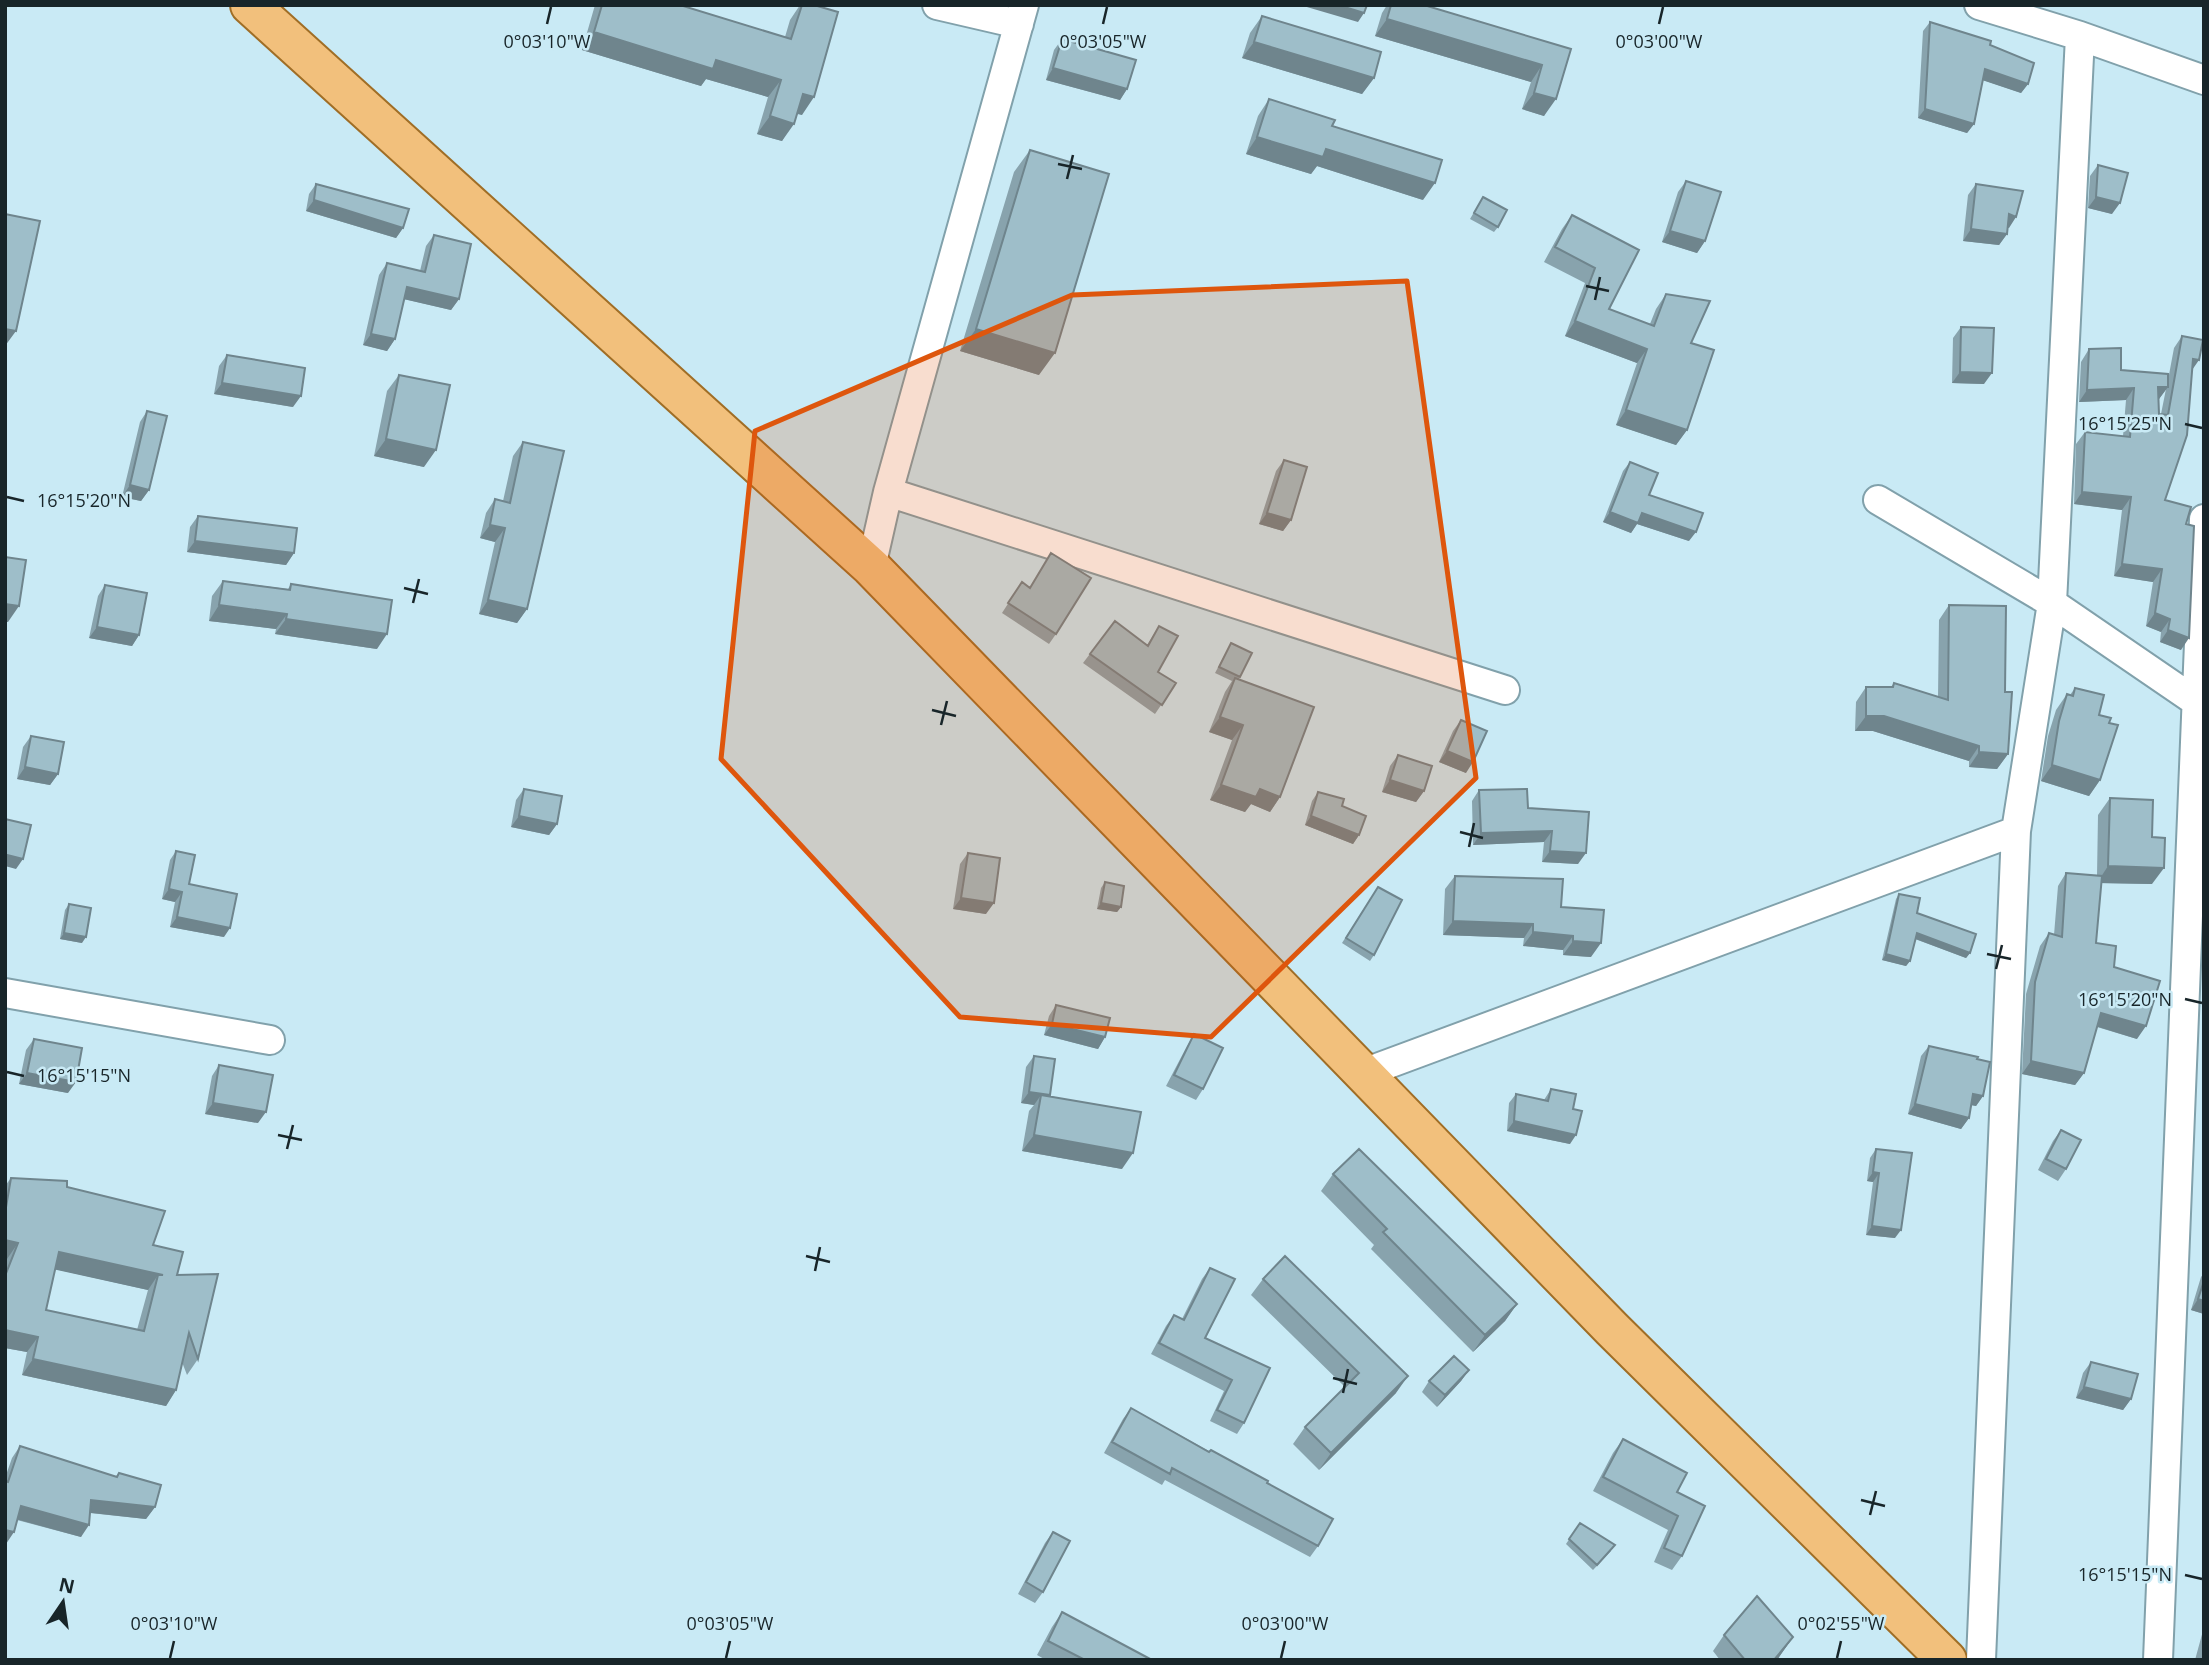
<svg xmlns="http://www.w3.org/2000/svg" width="2209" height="1665" viewBox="0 0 2209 1665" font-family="'Open Sans',sans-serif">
  <rect width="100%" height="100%" fill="#c9eaf5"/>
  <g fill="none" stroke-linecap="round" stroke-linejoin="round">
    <defs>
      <path id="minor" d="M937 5 1019 24
        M1979 5 2080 36 2204 80
        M888 492 1505 690
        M1878 500 2052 603 2204 707
        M871 567 888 492 1024 5
        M5 993 270 1040
        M1361 1074 2016 831
        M1981 1660 2016 831 2052 603 2080 36
        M2158 1660 2204 519"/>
      <path id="primary" d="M250 5 871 567 1612 1329 1947 1660"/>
    </defs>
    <use href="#minor" stroke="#81a1ab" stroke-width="32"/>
    <use href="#primary" stroke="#a06e26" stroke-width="42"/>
    <use href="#minor" stroke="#fff" stroke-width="28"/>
    <use href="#primary" stroke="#f2c07c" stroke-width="38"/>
  </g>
  <path fill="#88a3ad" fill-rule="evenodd" d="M595 5H680L785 37 790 20 800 5H814L802 115 797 114 782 141 757 134 768 97 706 79 701 86 582 50Z
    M1387 5H1424L1571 49 1544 116 1522 109 1531 82 1375 36 1382 13Z
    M1262 16 1374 78 1362 94 1242 58 1250 33Z
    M1930 22 1990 45 2028 84 2021 93 1983 80 1974 124 1967 133 1918 118 1923 31Z
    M1062 39 1127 89 1120 100 1046 80 1054 50Z
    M1269 99 1423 200 1317 166 1311 174 1246 154 1258 116Z
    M1030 150 1039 375 960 351 1014 172Z
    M2098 165 2112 214 2088 208 2090 176Z
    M1686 181 1705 241 1697 253 1662 242 1678 192Z
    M316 184 403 228 396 238 306 211 309 194Z
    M1976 184 2009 228H2008L2007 234 1999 245 1963 241 1968 195Z
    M1483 197 1498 227 1494 232 1470 219Z
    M1572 215 1639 250 1609 309 1650 324 1656 309 1666 294 1691 343 1687 430 1676 445 1616 425 1637 363 1565 336 1585 283 1544 262 1562 229Z
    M434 235 459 299 451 310 404 299 395 339 387 351 363 345 379 275 387 263 420 271 426 246Z
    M1961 327 1984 384 1952 383 1953 338Z
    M2182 336 2192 369 2165 500 2186 524 2181 650 2160 642 2161 632 2146 626 2153 582 2114 576 2122 510 2074 504 2076 444 2085 432 2123 436 2126 400 2079 402 2081 362 2089 349 2121 370 2168 380 2174 348ZM2166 389 2161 414H2159V399Z
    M227 355 293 407 214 394 219 366Z
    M399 375 424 467 374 456 387 391Z
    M147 411 149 490 141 501 122 497 140 422Z
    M523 442 527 609 517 623 479 614 495 542 480 538 486 513 495 499 503 501 513 456Z
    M1284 460 1291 520 1283 531 1259 524 1276 471Z
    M1630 462 1649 495 1689 541 1637 524 1631 533 1603 522 1623 471Z
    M198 516 294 553 286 565 187 552 190 527Z
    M1051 553 1056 634 1049 644 1002 613 1022 582 1030 587Z
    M223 581 288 589 291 584 377 649 275 634 276 629 209 621 212 596Z
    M105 585 139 635 132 646 89 638 98 596Z
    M1949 605 2005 692 2008 754 1997 769 1969 767V761L1873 731H1855L1856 702 1866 687H1891L1894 683 1938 697 1939 620Z
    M1115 621 1147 645 1159 626 1158 672 1176 683 1155 714 1083 663Z
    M1231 643 1252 653 1239 679 1280 797 1270 812 1251 804 1245 812 1210 800 1232 740 1209 732 1225 692 1232 681 1215 673Z
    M2075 688 2099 715 2109 723 2100 780 2089 796 2041 781 2048 736 2056 710 2067 694 2070 695Z
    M1461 720 1466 773 1439 762 1453 731Z
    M31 736 58 774 50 785 17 779 23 747Z
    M1398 755 1424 791 1416 802 1382 792 1390 766Z
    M524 789 557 824 549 835 511 827 516 800Z
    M1479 790 1528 808 1589 812 1578 864 1542 862 1544 842 1473 845 1472 801Z
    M1318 792 1342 806 1359 835 1353 844 1305 825 1312 801Z
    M2110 798 2152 837V884L2101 883 2096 943 2114 967 2137 1039 2097 1027 2084 1073 2075 1085 2022 1074 2026 994 2040 946 2049 933 2054 935 2058 886 2066 873 2097 876 2098 815Z
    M176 851 189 884 224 937 170 927 175 902 162 899 170 860Z
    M968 853 986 914 953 909 960 864Z
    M1455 876 1561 907 1591 957 1563 955V950L1523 946 1524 938 1443 935 1445 889Z
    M1105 882 1121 907 1117 912 1097 909 1101 888Z
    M1378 887 1374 955 1370 961 1342 943Z
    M1899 894 1917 913 1970 953 1966 958 1915 939 1910 961 1906 966 1882 960 1896 899Z
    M69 904 82 943 60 939 65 910Z
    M1056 1005 1105 1037 1098 1049 1044 1035 1049 1016Z
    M1194 1034 1203 1089 1196 1100 1166 1086 1187 1046Z
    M34 1039 68 1093 19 1084 26 1050Z
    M1929 1046 1977 1059 1983 1096 1976 1106 1971 1105 1969 1118 1961 1129 1908 1114 1921 1056Z
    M1034 1056 1049 1096 1122 1169 1022 1151 1029 1111 1034 1105 1021 1103 1026 1067Z
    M219 1065 258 1123 205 1114 212 1076Z
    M1551 1089 1573 1109 1570 1144 1507 1131 1509 1103 1516 1094 1544 1100Z
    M2061 1130 2066 1169 2058 1181 2038 1170 2053 1141Z
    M1876 1149 1895 1238 1866 1235 1873 1182 1867 1181 1870 1158Z
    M1333 1174 1517 1304 1505 1321 1473 1352 1371 1249 1374 1245 1321 1191Z
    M11 1178 67 1187 153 1245 177 1275 198 1359 187 1375 182 1362 176 1390 166 1406 22 1375 27 1352 5 1348V1263L7 1259 5 1258V1186ZM55 1269 148 1290 137 1330 46 1310Z
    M1210 1268 1205 1338 1270 1368 1244 1423 1237 1434 1210 1421 1224 1391 1151 1354 1166 1326 1174 1315 1182 1319 1202 1279Z
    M2204 1273V1314L2191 1310 2201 1277Z
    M1263 1279 1396 1393 1319 1470 1293 1444 1305 1427 1345 1387 1251 1295Z
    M2091 1362 2131 1399 2123 1410 2076 1398 2083 1373Z
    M1469 1370 1461 1381 1437 1407 1422 1392 1429 1381Z
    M1131 1408 1267 1483 1318 1546 1310 1557 1165 1480 1162 1485 1104 1453 1123 1419Z
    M1623 1439 1677 1492 1682 1556 1672 1570 1654 1562 1668 1530 1593 1491 1613 1453Z
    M20 1446 116 1477 119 1473 155 1507 146 1519 90 1513 81 1537 17 1520 5 1544V1478L12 1458Z
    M1580 1523 1611 1551 1593 1570 1566 1544Z
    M1053 1532 1043 1592 1035 1603 1018 1594 1045 1543Z
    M1062 1612 1152 1660H1046L1037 1655 1052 1627Z
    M2204 1627V1660H2195Z
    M1724 1635 1793 1637 1777 1660H1720L1713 1651Z"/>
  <path fill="#6f858d" d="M1300 5H1338L1364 13 1358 22Z
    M1387 19 1542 65 1531 82 1375 36Z
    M594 32 716 60 781 80 768 97 706 79 701 86 582 50Z
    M1254 42 1374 78 1362 94 1242 58Z
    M1053 68 1127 89 1120 100 1046 80Z
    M1985 69 2028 84 2021 93 1979 79Z
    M1534 93 1556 99 1544 116 1522 109Z
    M803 94 814 97 802 115 790 111Z
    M1925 109 1974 124 1967 133 1918 118Z
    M770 116 794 124 782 141 757 134Z
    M1257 137 1326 149 1435 183 1423 200 1317 166 1311 174 1246 154Z
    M2096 197 2120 203 2112 214 2088 208Z
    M314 200 403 228 396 238 306 211Z
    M2009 214 2016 217 2009 228 2001 225Z
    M1971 229 2007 234 1999 245 1963 241Z
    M1670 231 1705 241 1697 253 1662 242Z
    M407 287 459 299 451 310 399 298Z
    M1575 321 1647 349 1637 363 1565 336Z
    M5 329 16 331 5 346Z
    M976 329 1055 353 1039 375 960 351Z
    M371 334 395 339 387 351 363 345Z
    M2193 359 2199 360 2190 373Z
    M1960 372 1992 373 1984 384 1952 383Z
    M222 383 301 396 293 407 214 394Z
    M2158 387H2168L2159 399Z
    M2134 388 2126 400 2079 402 2087 390Z
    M1626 410 1687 430 1676 445 1616 425Z
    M386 439 436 450 424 467 374 456Z
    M130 485 149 490 141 501 122 497Z
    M2082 492 2131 497 2122 510 2074 504Z
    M1610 512 1642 513 1696 532 1689 541 1637 524 1631 533 1603 522Z
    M1267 513 1291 520 1283 531 1259 524Z
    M490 525 505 528 495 542 480 538Z
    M195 541 294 553 286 565 187 552Z
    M2122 564 2162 569 2153 582 2114 576Z
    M488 600 527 609 517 623 479 614Z
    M5 604 19 606 8 622H5Z
    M219 605 287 614 276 629 209 621Z
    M2155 613 2170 619 2161 632 2146 626Z
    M286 619 387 634 377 649 275 634Z
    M97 627 139 635 132 646 89 638Z
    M2168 630 2189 638 2181 650 2160 642Z
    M1866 716H1884L1979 746 1969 761 1873 731H1855Z
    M1220 717 1243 725 1232 740 1209 732Z
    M1447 751 1473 762 1466 773 1439 762Z
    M1979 752 2008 754 1997 769 1969 767Z
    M2052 765 2100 780 2089 796 2041 781Z
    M25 767 58 774 50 785 17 779Z
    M1390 780 1424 791 1416 802 1382 792Z
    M1221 785 1260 789 1280 797 1270 812 1251 804 1245 812 1210 800Z
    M519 816 557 824 549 835 511 827Z
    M1311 816 1359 835 1353 844 1305 825Z
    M1552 831 1544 842 1473 845 1481 833Z
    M1550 851 1586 853 1578 864 1542 862Z
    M7 855 23 859 16 869 5 866V857Z
    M2108 866 2164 868 2152 884 2097 883Z
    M169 889 182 892 175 902 162 899Z
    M961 898 994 903 986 914 953 909Z
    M1101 903 1121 907 1117 912 1097 909Z
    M177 917 230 928 224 937 170 927Z
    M1453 921 1533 924 1524 938 1443 935Z
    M1533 932 1573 936 1563 950 1523 946Z
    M64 933 86 937 82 943 60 939Z
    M1917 933 1970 953 1966 958 1913 938Z
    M1573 941 1601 943 1591 957 1563 955Z
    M1886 954 1910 961 1906 966 1882 960Z
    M2101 1013 2146 1026 2137 1039 2092 1025Z
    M1052 1024 1105 1037 1098 1049 1044 1035Z
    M2031 1061 2084 1073 2075 1085 2022 1074Z
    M27 1073 76 1082 68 1093 19 1084Z
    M1029 1092 1050 1095H1041L1034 1105 1021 1103Z
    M1973 1094 1983 1096 1976 1106 1966 1104Z
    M213 1103 266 1112 258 1123 205 1114Z
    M1915 1104 1969 1118 1961 1129 1908 1114Z
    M1514 1121 1576 1135 1570 1144 1507 1131Z
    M1034 1135 1133 1153 1122 1169 1022 1151Z
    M1873 1172 1879 1173 1873 1182 1867 1181Z
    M1872 1226 1901 1230 1895 1238 1866 1235Z
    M5 1240 18 1243 7 1259 5 1258Z
    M59 1252 163 1275H158L148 1290 48 1268Z
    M2198 1299 2204 1301V1314L2191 1310Z
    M1517 1304 1505 1321 1473 1352 1485 1335Z
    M5 1330 38 1337 27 1352 5 1348Z
    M33 1359 176 1390 166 1406 22 1375Z
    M1469 1370 1461 1381 1437 1407 1445 1395Z
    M1408 1376 1396 1393 1319 1470 1331 1453Z
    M2084 1387 2131 1399 2123 1410 2076 1398Z
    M91 1500 155 1507 146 1519 83 1512Z
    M21 1506 89 1525 81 1537 12 1518Z
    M5 1530 14 1532 6 1544H5Z
    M1793 1637 1777 1660H1774Z"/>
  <path fill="#9ebec9" stroke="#6f858d" stroke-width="2" fill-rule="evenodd" d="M602 5H680L791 39 802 5H814L838 12 814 97 803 94 794 124 770 116 781 80 716 60 713 69 594 32Z
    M1338 5H1367L1364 13Z
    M1391 5H1424L1571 49 1556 99 1534 93 1542 65 1387 19Z
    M1262 16 1381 52 1374 78 1254 42Z
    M1930 22 1991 41 1990 45 2034 63 2028 84 1985 69 1974 124 1925 109Z
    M1062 39 1136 60 1127 89 1053 68Z
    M1269 99 1335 120 1332 126 1442 160 1435 183 1326 149 1323 157 1257 137Z
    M1030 150 1109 174 1055 353 976 329Z
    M2098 165 2128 173 2120 203 2096 197Z
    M1686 181 1721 192 1705 241 1670 231Z
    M316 184 409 209 403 228 314 200Z
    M1976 184 2023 191 2016 217 2009 214 2007 234 1971 229Z
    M1483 197 1507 210 1498 227 1474 213Z
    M5 214 40 221 16 331 5 329Z
    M1572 215 1639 250 1609 309 1654 326 1666 294 1710 301 1691 343 1714 350 1687 430 1626 410 1647 349 1575 321 1595 268 1555 247Z
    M434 235 471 244 459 299 407 287 395 339 371 334 387 263 425 272Z
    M1961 327 1994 328 1992 373 1960 372Z
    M2182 336 2203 340 2199 360 2193 359 2187 435 2165 500 2191 507 2186 524 2194 526 2189 638 2168 630 2170 619 2155 613 2162 569 2122 564 2131 497 2082 492 2085 432 2130 437 2134 388 2087 390 2089 349 2121 348V370L2168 374V387H2158L2159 414 2168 415Z
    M227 355 305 368 301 396 222 383Z
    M399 375 450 385 436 450 386 439Z
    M147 411 167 416 149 490 130 485Z
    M523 442 564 451 527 609 488 600 505 528 490 525 495 499 510 503Z
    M1284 460 1307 467 1291 520 1267 513Z
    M1630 462 1658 473 1649 495 1703 513 1696 532 1642 513 1638 523 1610 512Z
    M198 516 297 528 294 553 195 541Z
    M1051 553 1091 578 1056 634 1008 603 1022 582 1030 588Z
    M5 557 26 560 19 606 5 604Z
    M223 581 290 590 291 584 392 600 387 634 286 619 287 614 219 605Z
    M105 585 147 593 139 635 97 627Z
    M1949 605 2006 606 2005 692H2012L2008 754 1979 752V746L1884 716H1866V687H1893L1894 683 1948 700Z
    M1115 621 1148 646 1159 626 1178 636 1158 672 1176 683 1162 705 1090 654Z
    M1231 643 1252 653 1240 677 1219 667Z
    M1235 678 1314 707 1280 797 1260 789 1256 797 1221 785 1243 725 1220 717Z
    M2075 688 2104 695 2099 715 2111 718 2109 723 2118 725 2100 780 2052 765 2059 721 2067 694 2073 696Z
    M1461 720 1487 731 1473 762 1447 751Z
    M31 736 64 742 58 774 25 767Z
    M1398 755 1432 766 1424 791 1390 780Z
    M524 789 562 796 557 824 519 816Z
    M1527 789 1528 808 1589 812 1586 853 1550 851 1552 831 1481 833 1479 790Z
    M1318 792 1344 799 1342 806 1366 816 1359 835 1311 816Z
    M2110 798 2153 800 2152 837 2165 838 2164 868 2108 866Z
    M5 819 31 825 23 859 7 855 5 862Z
    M176 851 195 855 189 884 237 894 230 928 177 917 182 892 169 889Z
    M968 853 1000 858 994 903 961 898Z
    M2066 873 2102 876 2096 943 2116 946 2114 967 2160 981 2146 1026 2101 1013 2084 1073 2031 1061 2035 982 2049 933 2062 937Z
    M1455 876 1563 879 1561 907 1604 910 1601 943 1573 941V936L1533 932V924L1453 921Z
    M1105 882 1124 886 1121 907 1101 903Z
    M1378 887 1402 900 1374 955 1346 938Z
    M1899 894 1920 898 1917 913 1976 934 1970 953 1917 933 1910 961 1886 954Z
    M69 904 91 908 86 937 64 933Z
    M1056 1005 1110 1018 1105 1037 1052 1024Z
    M1194 1034 1223 1048 1203 1089 1174 1075Z
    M34 1039 82 1048 76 1082 27 1073Z
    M1929 1046 1978 1057 1977 1059 1990 1062 1983 1096 1973 1094 1969 1118 1915 1104Z
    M1034 1056 1055 1059 1050 1095 1029 1092Z
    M219 1065 273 1075 266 1112 213 1103Z
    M1551 1089 1576 1094 1573 1109 1582 1111 1576 1135 1514 1121 1516 1094 1548 1101Z
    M1041 1095 1141 1112 1133 1153 1034 1135Z
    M2061 1130 2081 1140 2066 1169 2046 1159Z
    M1359 1149 1517 1304 1485 1335 1383 1232 1387 1229 1333 1174Z
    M1876 1149 1912 1153 1901 1230 1872 1226 1879 1173 1873 1172Z
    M11 1178 67 1181V1187L165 1211 153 1245 183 1252 177 1275 218 1274 198 1359 189 1333 176 1390 33 1359 38 1337 5 1330V1276L18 1243 5 1240V1213ZM59 1252 163 1275H158L144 1331 46 1310Z
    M1285 1256 1408 1376 1331 1453 1305 1427 1359 1373 1263 1279Z
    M1210 1268 1235 1279 1205 1338 1270 1368 1244 1423 1217 1410 1232 1380 1159 1343 1174 1315 1184 1320Z
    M2204 1281V1301L2198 1299Z
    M1454 1356 1469 1370 1445 1395 1429 1381Z
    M2091 1362 2138 1374 2131 1399 2084 1387Z
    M1131 1408 1209 1452 1211 1450 1268 1481 1267 1483 1333 1519 1318 1546 1172 1468 1170 1474 1112 1442Z
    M1623 1439 1687 1473 1677 1492 1705 1506 1682 1556 1664 1548 1678 1516 1603 1477Z
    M20 1446 117 1477 119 1473 161 1485 155 1507 91 1500 89 1525 21 1506 14 1532 5 1530V1481L8 1482Z
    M1580 1523 1615 1545 1597 1565 1569 1539Z
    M1053 1532 1070 1541 1043 1592 1026 1582Z
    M1757 1596 1793 1637 1774 1660H1745L1724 1635Z
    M1062 1612 1152 1660H1085L1048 1641Z"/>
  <path fill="#de560d" fill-opacity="0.2" stroke="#de560d" stroke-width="5" stroke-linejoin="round" d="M1407 281 1476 778 1211 1037 960 1017 721 759 755 431 1072 295Z"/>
  <path fill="none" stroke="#182529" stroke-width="2.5" d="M547 24 551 7M1103 24 1107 7M1659 24 1663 7M1058 164 1082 169M1067 179 1073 155M1586 286 1609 291M1595 300 1600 277M2185 424 2202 428M7 497 24 501M404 588 428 594M413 603 419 579M932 710 956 716M941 725 947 701M1460 832 1483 838M1469 847 1474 823M1987 954 2011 959M1996 969 2002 945M2185 999 2202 1003M7 1072 24 1076M278 1135 302 1140M287 1149 293 1125M806 1256 830 1262M815 1271 820 1247M1333 1378 1357 1384M1343 1393 1348 1369M1861 1500 1885 1506M1870 1515 1876 1491M2185 1575 2202 1579M170 1658 174 1641M726 1658 730 1641M1281 1658 1285 1641M1837 1658 1841 1641"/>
  <g font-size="18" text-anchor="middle" fill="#182529" stroke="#c9eaf5" stroke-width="5" stroke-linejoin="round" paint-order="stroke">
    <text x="547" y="48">0°03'10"W</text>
    <text x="1103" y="48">0°03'05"W</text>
    <text x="1659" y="48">0°03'00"W</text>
    <text x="2125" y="430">16°15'25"N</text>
    <text x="84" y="507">16°15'20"N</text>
    <text x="2125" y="1006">16°15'20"N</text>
    <text x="84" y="1082">16°15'15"N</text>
    <text x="2125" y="1581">16°15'15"N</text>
    <text x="174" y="1630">0°03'10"W</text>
    <text x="730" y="1630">0°03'05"W</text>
    <text x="1285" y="1630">0°03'00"W</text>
    <text x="1841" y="1630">0°02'55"W</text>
  </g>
  <rect width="2209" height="1665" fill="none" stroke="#182529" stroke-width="14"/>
  <g transform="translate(63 1602) rotate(13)" stroke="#c9eaf5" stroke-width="5" paint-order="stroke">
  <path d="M0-5L12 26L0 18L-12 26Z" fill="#182529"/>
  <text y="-10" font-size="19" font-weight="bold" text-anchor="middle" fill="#182529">N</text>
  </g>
</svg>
